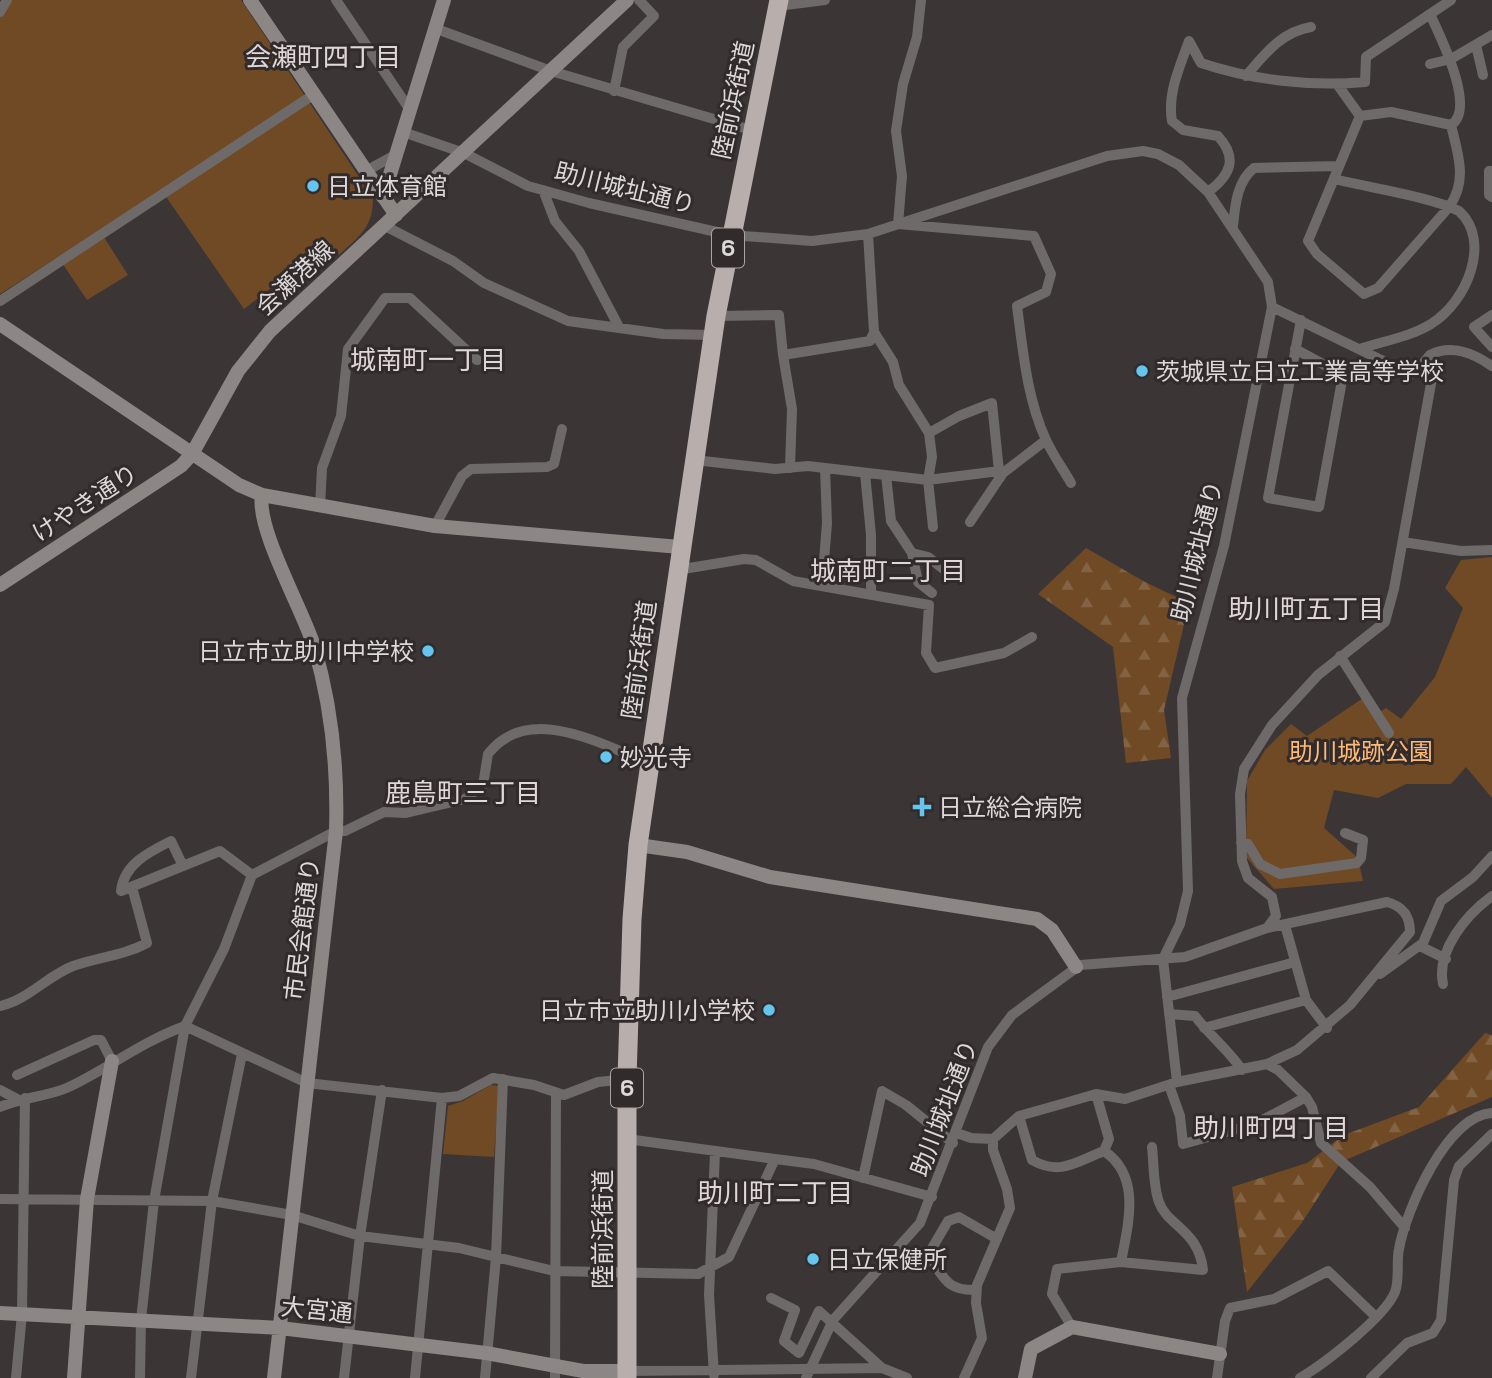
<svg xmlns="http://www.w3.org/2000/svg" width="1492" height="1378" viewBox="0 0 1492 1378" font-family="'Space Grotesk','Noto Sans JP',sans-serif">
  <defs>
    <pattern id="forest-firs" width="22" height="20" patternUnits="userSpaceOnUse" patternTransform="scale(1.75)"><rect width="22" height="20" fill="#6f4a25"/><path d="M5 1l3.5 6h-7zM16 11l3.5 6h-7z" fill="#836344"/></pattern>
  </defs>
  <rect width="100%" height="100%" fill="#3c3536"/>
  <path fill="url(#forest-firs)" d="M1086 548 1145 582 1189 603 1164 710 1171 758 1126 763 1113 647 1038 594Z
    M1485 1033 1492 1035V1097L1341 1162 1301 1224 1247 1292 1232 1187 1307 1163 1344 1135 1419 1107Z"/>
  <path fill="#6f4a25" d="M12 0H241L373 198C373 228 360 235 339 255L328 244 244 309 162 191 100 231 128 275 87 300 58 257 0 294V17Z
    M1492 557V798L1466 767 1451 784H1406L1378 798 1334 790 1324 828 1358 858 1363 881 1274 889 1246 857 1247 781 1265 750 1291 724 1307 736 1369 694 1380 712 1386 708 1401 719 1435 677 1463 608 1445 588 1461 560Z
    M491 1085 499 1086 494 1157 443 1154 448 1106 463 1101Z"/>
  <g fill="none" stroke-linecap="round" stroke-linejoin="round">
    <path stroke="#6e6a69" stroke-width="10" d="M336 0 410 110
      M921 0 917 37 903 84 896 131 902 176 898 224 1034 236 1051 274 1046 292 1017 306C1023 351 1027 399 1046 440 1053 455 1063 469 1071 483
      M778 6 825 0
      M0 12 7 0
      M1430 14C1440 36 1477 109 1451 125
      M434 28 551 71 751 130
      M1476 45 1483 75
      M1430 64 1451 59 1492 35
      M1246 76C1265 54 1281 32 1311 27
      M1337 84 1360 116
      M614 91 623 47 654 16 639 0
      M1391 112 1451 125C1458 154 1468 181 1449 207L1378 288 1364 294 1317 254 1308 241 1360 116Z
      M403 132 464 153 528 186 589 203 730 235 812 241 868 234 1107 156 1143 151 1158 154 1179 165 1208 192 1268 282 1272 307 1224 546 1182 698 1188 891 1180 924 1163 959
      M366 171 397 154
      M1492 171H1489V195L1492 197
      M1334 179C1366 187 1432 197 1459 211 1492 241 1467 302 1431 324 1410 337 1383 341 1360 349
      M543 190 555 221 579 251 619 327
      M1208 192C1231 175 1238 158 1218 136L1183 130 1172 121C1167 94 1180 66 1189 41L1201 63C1252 80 1311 87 1365 82L1366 57 1451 0
      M385 226 453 261 484 283 568 321 663 334 713 335
      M1233 226C1235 206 1237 181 1254 168L1339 166
      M0 301 313 95
      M1492 315 1474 327 1492 347
      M716 316 779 315 783 355 870 341 874 332 868 234
      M874 332 893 362 899 385 929 433
      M1295 349 1343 375 1319 507 1268 498 1301 320
      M783 355 792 409 790 468
      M1430 355C1452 344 1473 353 1492 366
      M694 460 775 469 808 466 928 480 933 527
      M999 471 928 480 932 457 929 433 959 416 992 403 999 471 1000 478
      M865 473 871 535V595
      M886 475 891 521 912 553 918 582 932 593
      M320 507 322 468 341 416 348 349 385 298H410L477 360
      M970 522 1003 473 1046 440
      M435 526 462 476 471 469 547 467 554 464 562 429
      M1403 542 1461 551 1492 550
      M912 553 928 557 950 574
      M677 570 744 559 756 560 793 581 929 605 926 653 935 668 1004 653 1032 637
      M822 586 827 523 825 468
      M1340 656 1389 733
      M1241 843 1248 844 1260 864 1280 874 1357 863 1361 858 1363 840 1345 833
      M183 866 171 841C149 852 124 864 121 891L220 851 252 875
      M1285 925 1306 1000 1327 1028
      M1420 946 1446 959
      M1163 959 1177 1082
      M1380 974 1423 943 1441 901 1473 877 1492 856
      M1443 984C1436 951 1466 915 1492 896
      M1167 997 1295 962
      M0 1006C28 1000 47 976 73 966 98 957 123 956 147 943L132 887
      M1169 1014 1195 1016C1210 1036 1229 1050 1242 1070
      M1204 1028 1306 1000
      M1267 1064 1278 1070 1306 1097 1312 1107 1321 1143 1370 1187 1405 1228
      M17 1075 94 1040H101L112 1061
      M1169 1085 1180 1116 1183 1144 1255 1124 1306 1097
      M0 1090 17 1099
      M0 1107C22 1097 47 1097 69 1087 109 1068 141 1042 185 1026L307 1083 442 1098 459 1096 493 1078 534 1085 564 1095 598 1082 627 1079
      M1019 1116 1032 1160C1060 1176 1076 1162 1104 1151L1109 1139 1096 1094
      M957 1133 971 1138 993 1139 1019 1116 1065 1103 1096 1094 1125 1099 1177 1082 1267 1064 1297 1050 1350 1005 1410 932C1410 915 1402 906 1387 902L1267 928
      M627 1139 775 1159
      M863 1178 882 1091 906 1105 953 1143
      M0 1199 212 1201 292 1215 360 1236 459 1248 554 1271 698 1274 729 1257 775 1159 814 1164 932 1197
      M1121 1262 1203 1270C1199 1230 1167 1226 1159 1202 1153 1186 1154 1164 1152 1147
      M976 1290C946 1291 944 1277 928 1255L948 1221 959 1217 997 1239
      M771 1298 795 1310 784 1341 799 1353 819 1311 882 1368
      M1072 1327 1052 1294 1057 1269 1121 1262C1128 1225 1142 1176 1104 1151
      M627 1371 882 1368 907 1378
      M714 1375 709 1295 715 1152
      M16 1378 22 1314 25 1098
      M140 1378 141 1320 154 1201 185 1026 224 949 252 875 336 831H345L384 812 406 813 465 799 483 785 488 754C521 711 579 733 620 751
      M191 1378 212 1201 242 1054
      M344 1378 360 1236 382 1090
      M415 1378 442 1098
      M485 1378 496 1257 503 1079
      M555 1378 556 1095
      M806 1378 833 1320 920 1223 988 1047 1012 1015 1080 965 1185 957 1267 928 1276 916 1272 897 1248 878 1242 861 1240 794 1244 769 1272 725 1318 675 1385 622 1394 589 1434 367 1430 355 1416 372 1410 374 1272 307
      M964 1378 982 1338 976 1303 977 1285 1010 1208 1007 1189 993 1150V1139
      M1217 1378 1225 1321 1230 1308 1274 1299 1328 1271 1375 1316
      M1300 1378C1324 1364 1385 1317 1395 1292 1400 1279 1396 1262 1399 1249 1406 1210 1447 1115 1492 1113
      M1371 1378 1407 1343 1433 1333 1441 1320 1454 1180 1459 1166 1492 1134"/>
    <path stroke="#8c8685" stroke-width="14" d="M250 0 396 215
      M383 197 444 0
      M0 324 239 485 262 495 435 526 680 547
      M262 495C256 529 302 608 314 646 332 707 338 767 336 831L274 1378
      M0 585 181 466 192 454 238 371 270 331 627 0
      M638 845 687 852 770 877 1037 919 1052 930 1076 967
      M0 1313 280 1328 486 1353 583 1371H627
      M74 1378 87 1199 112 1061
      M1025 1378 1031 1349 1072 1327 1220 1354"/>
    <path stroke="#b8afad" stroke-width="19" d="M627 1378V1079L632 919 638 845 716 316 779 0"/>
  </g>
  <g fill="#64c5ee" stroke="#322b2c" stroke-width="2.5">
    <circle cx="313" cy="186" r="7"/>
    <circle cx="1142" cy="371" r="7"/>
    <circle cx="428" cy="651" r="7"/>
    <circle cx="606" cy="757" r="7"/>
    <path d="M918.5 796.5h7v7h7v7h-7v7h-7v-7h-7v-7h7z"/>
    <circle cx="769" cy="1010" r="7"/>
    <circle cx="813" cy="1259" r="7"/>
  </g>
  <g text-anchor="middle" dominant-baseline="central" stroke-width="6" stroke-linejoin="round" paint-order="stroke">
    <g fill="#322b2c" stroke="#aaa4a5" stroke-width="2">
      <rect x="712" y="228.5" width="32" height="39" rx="5"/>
      <rect x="611" y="1068.5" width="32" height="39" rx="5"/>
    </g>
    <g font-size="23" font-weight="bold" fill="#ddd8d9">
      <text x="728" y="248">6</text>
      <text x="627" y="1088">6</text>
    </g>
    <g font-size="24" fill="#ddd8d9" stroke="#322b2c">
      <text transform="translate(733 100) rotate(-78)">陸前浜街道</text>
      <text transform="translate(625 188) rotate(14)">助川城址通り</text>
      <text transform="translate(295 278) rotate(-43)">会瀬港線</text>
      <text transform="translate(85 503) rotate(-33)">けやき通り</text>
      <text transform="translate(1197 551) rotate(-76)">助川城址通り</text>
      <text transform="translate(639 660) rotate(-82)">陸前浜街道</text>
      <text transform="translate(302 929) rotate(-83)">市民会館通り</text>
      <text transform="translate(944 1108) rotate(-69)">助川城址通り</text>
      <text transform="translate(602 1229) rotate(-90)">陸前浜街道</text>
      <text transform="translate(317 1310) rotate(6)">大宮通</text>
    </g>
    <g font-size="24" fill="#ddd8d9" stroke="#322b2c" text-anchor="start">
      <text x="327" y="186">日立体育館</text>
      <text x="1156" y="371">茨城県立日立工業高等学校</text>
      <text x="414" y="651" text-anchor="end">日立市立助川中学校</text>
      <text x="620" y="757">妙光寺</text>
      <text x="938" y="807">日立総合病院</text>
      <text x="755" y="1010" text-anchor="end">日立市立助川小学校</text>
      <text x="827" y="1259">日立保健所</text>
    </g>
    <g font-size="24" fill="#fdb976" stroke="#322b2c">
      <text x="1361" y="751">助川城跡公園</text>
    </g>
    <g font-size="26" fill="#e0d7d8" stroke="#322b2c">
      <text x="323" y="57">会瀬町四丁目</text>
      <text x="428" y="360">城南町一丁目</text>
      <text x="888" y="571">城南町二丁目</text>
      <text x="1306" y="609">助川町五丁目</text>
      <text x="463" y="793">鹿島町三丁目</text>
      <text x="1271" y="1128">助川町四丁目</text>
      <text x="775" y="1193">助川町二丁目</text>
    </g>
  </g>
</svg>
